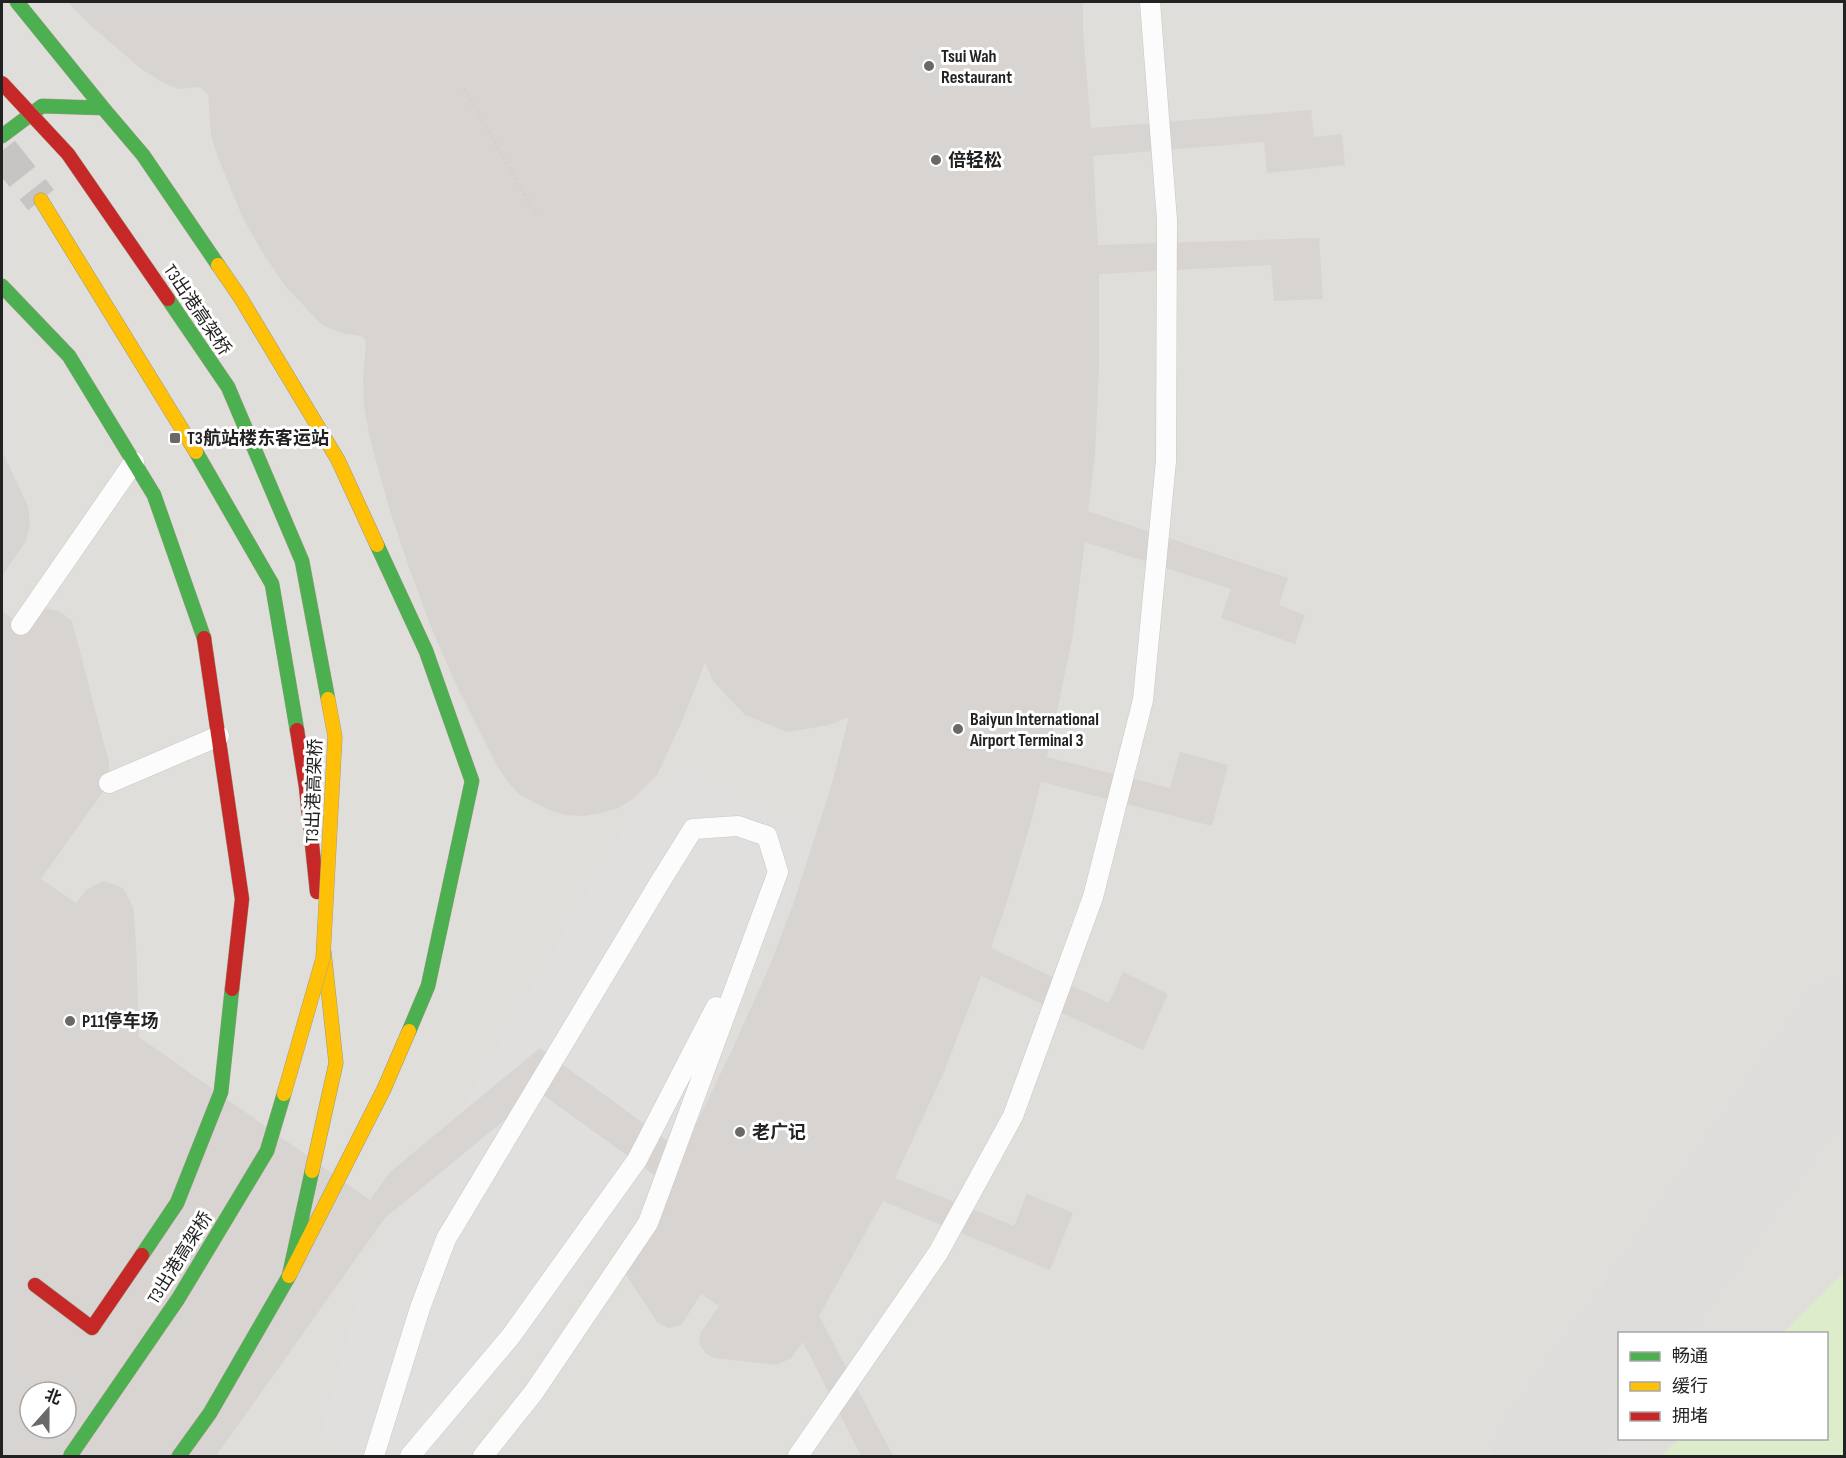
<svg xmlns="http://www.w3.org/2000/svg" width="1846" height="1458" viewBox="0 0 1846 1458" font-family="'Sofia Sans Condensed','Noto Sans SC',sans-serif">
  <rect width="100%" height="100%" fill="#f0eeeb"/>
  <path fill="#e0deda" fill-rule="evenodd" d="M2 2H1844V1456H2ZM1620 1334H1826V1438H1620ZM30 1392H66V1428H30Z"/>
  <path fill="#ddeccb" d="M1844 1272V1456H1661L1679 1439 1826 1438V1334L1783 1333Z"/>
  <path fill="#e0dfde" d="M694 775 769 810 811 847 783 913 643 1194 531 1344 431 1456H375L322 1432 363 1280 641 800Z"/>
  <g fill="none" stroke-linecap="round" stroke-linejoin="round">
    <path stroke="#dedddc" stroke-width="98" d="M1629 1334 1844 1030
      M1541 1456 1620 1346"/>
  </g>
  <path fill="#d7d4d2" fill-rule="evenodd" d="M68 2H1083V31L1091 128 1311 110 1314 137 1342 134 1345 165 1267 173 1264 142 1093 156 1098 245 1319 238 1323 299 1274 301 1271 265 1099 274V366L1095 455 1088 511 1288 578 1279 605 1305 615 1295 644 1221 618 1231 589 1085 542 1072 640 1047 757 1170 788 1180 752 1228 765 1212 826 1041 782 1031 822 1007 902 991 948 1109 1003 1123 972 1168 994 1143 1050 981 976 944 1072 895 1178 1014 1226 1027 1194 1073 1213 1050 1270 883 1201 819 1316 893 1456H861L803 1342 791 1358 777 1365 715 1358 706 1354 701 1347 699 1339 701 1332 719 1306 701 1294 682 1324 675 1327 668 1328 657 1322 624 1272 732 1050 770 965 793 905 813 843 831 787 849 717 829 725 787 732 745 715 713 681 705 663 683 719 657 775 633 799 618 808 602 813 584 816 565 815 549 810 519 794 508 782 498 767 458 689 431 627 408 565 390 511 370 439 364 407 363 375 366 345 365 340 361 336 344 334 322 325 286 287 262 252 242 216 217 155 211 135 208 94 199 87 178 89 162 82 140 68 89 24Z
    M2 451 28 506 30 525 26 541 2 576Z
    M43 608 59 611 72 621 109 763V783L41 879 76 903 87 889 104 881 123 888 133 907 136 943 139 1037 370 1200 390 1172 540 1048 676 1147 657 1177 539 1092 385 1218 216 1456H2V611L21 625ZM30 1392H66V1428H30Z"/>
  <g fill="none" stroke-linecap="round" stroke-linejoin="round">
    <path stroke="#c7c5c3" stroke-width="33" stroke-dasharray="33 16" stroke-linecap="butt" d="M2 151 41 200"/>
    <defs>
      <path id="lane" d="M21 625 134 462
        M109 783 219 736
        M374 1456 420 1308 446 1239 657 887 693 829 738 826 767 836 778 872 648 1223 534 1392 483 1456
        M410 1456 511 1336 637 1160 716 1007
        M798 1456 938 1253 1013 1116 1093 897 1143 700 1166 461 1167 220 1150 2"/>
      <path id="fast" d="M17 2 103 108
        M2 136 42 106 103 108 143 155 218 265
        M2 286 69 356 154 495 204 638
        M196 452 272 584 297 730
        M377 545 426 651 472 781 428 986 409 1031
        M142 1255 177 1203 221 1092 232 989
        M179 1456 210 1413 289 1276 312 1171"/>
      <path id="slow" d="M41 200 196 452
        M218 265 240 297 338 460 377 545
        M312 1171 336 1063 324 952
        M289 1276 384 1089 409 1031"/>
      <path id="jam" d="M204 638 242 899 232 989
        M297 730 306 787 317 892
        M35 1285 92 1328 142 1255"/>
    </defs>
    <use href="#lane" stroke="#c9c8c7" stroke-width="21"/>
    <use href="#fast" stroke="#999a82" stroke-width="15"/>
    <use href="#slow" stroke="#999a82" stroke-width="15"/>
    <use href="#jam" stroke="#999a82" stroke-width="15"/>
    <path stroke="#dccecd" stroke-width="4" stroke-dasharray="3 3" stroke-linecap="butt" d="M464 89 537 216"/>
    <use href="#lane" stroke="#fdfcfc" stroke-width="20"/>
    <use href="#fast" stroke="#4caf50" stroke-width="14"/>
    <use href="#slow" stroke="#ffc107" stroke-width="14"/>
    <use href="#jam" stroke="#c62828" stroke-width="14"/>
    <defs>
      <path id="fast-bridge" d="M168 299 228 387 302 561 328 699
        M70 1456 178 1299 267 1151 284 1094"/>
      <path id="slow-bridge" d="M284 1094 323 958 335 737 328 699"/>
      <path id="jam-bridge" d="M2 83 68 154 168 299"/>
    </defs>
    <use href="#fast-bridge" stroke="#a79c86" stroke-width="15" stroke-linecap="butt"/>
    <use href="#slow-bridge" stroke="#a79c86" stroke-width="15" stroke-linecap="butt"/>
    <use href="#jam-bridge" stroke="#a79c86" stroke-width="15" stroke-linecap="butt"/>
    <use href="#fast-bridge" stroke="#4caf50" stroke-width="14"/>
    <use href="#slow-bridge" stroke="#ffc107" stroke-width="14"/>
    <use href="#jam-bridge" stroke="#c62828" stroke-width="14"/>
  </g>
  <g fill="#6a6968" stroke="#fff" stroke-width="2">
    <circle cx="929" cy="66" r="6"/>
    <circle cx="936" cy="160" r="6"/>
    <rect x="169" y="432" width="12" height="12" rx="3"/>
    <circle cx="958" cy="729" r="6"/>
    <circle cx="70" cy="1021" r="6"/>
    <circle cx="740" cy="1132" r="6"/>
  </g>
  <g text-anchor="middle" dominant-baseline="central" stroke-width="6" stroke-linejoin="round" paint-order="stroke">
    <g font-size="18" font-weight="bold" fill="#222" stroke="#fff" text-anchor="start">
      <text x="941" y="56">Tsui Wah<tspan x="941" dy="21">Restaurant</tspan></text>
      <text x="948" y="160">倍轻松</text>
      <text x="187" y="438">T3航站楼东客运站</text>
      <text x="970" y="719">Baiyun International<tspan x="970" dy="21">Airport Terminal 3</tspan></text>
      <text x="82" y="1021">P11停车场</text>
      <text x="752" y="1132">老广记</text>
    </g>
    <g font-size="18" fill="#222" stroke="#fff">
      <text transform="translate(197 310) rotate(56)">T3出港高架桥</text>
      <text transform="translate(314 791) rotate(-88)">T3出港高架桥</text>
      <text transform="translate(180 1258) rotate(-58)">T3出港高架桥</text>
    </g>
  </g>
  <rect width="1846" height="1458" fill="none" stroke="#222222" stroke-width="6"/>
  <rect x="1618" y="1332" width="210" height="108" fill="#ffffff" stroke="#a7a7a7" stroke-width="1.5"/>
  <rect x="1630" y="1352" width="30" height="9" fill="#4caf50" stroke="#a7a7a7" stroke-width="1.5"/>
  <text x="1672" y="1362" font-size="18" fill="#222222">畅通</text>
  <rect x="1630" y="1382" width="30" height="9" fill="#ffc107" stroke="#a7a7a7" stroke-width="1.5"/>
  <text x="1672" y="1392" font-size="18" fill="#222222">缓行</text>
  <rect x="1630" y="1412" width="30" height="9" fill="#c62828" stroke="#a7a7a7" stroke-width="1.5"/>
  <text x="1672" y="1422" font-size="18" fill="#222222">拥堵</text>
  <g transform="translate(48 1410) rotate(21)"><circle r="28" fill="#ffffff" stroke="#a7a7a7" stroke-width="1.5"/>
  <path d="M0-4.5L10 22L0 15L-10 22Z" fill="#6a6968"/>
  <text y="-9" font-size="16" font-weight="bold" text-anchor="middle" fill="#222222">北</text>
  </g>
</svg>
